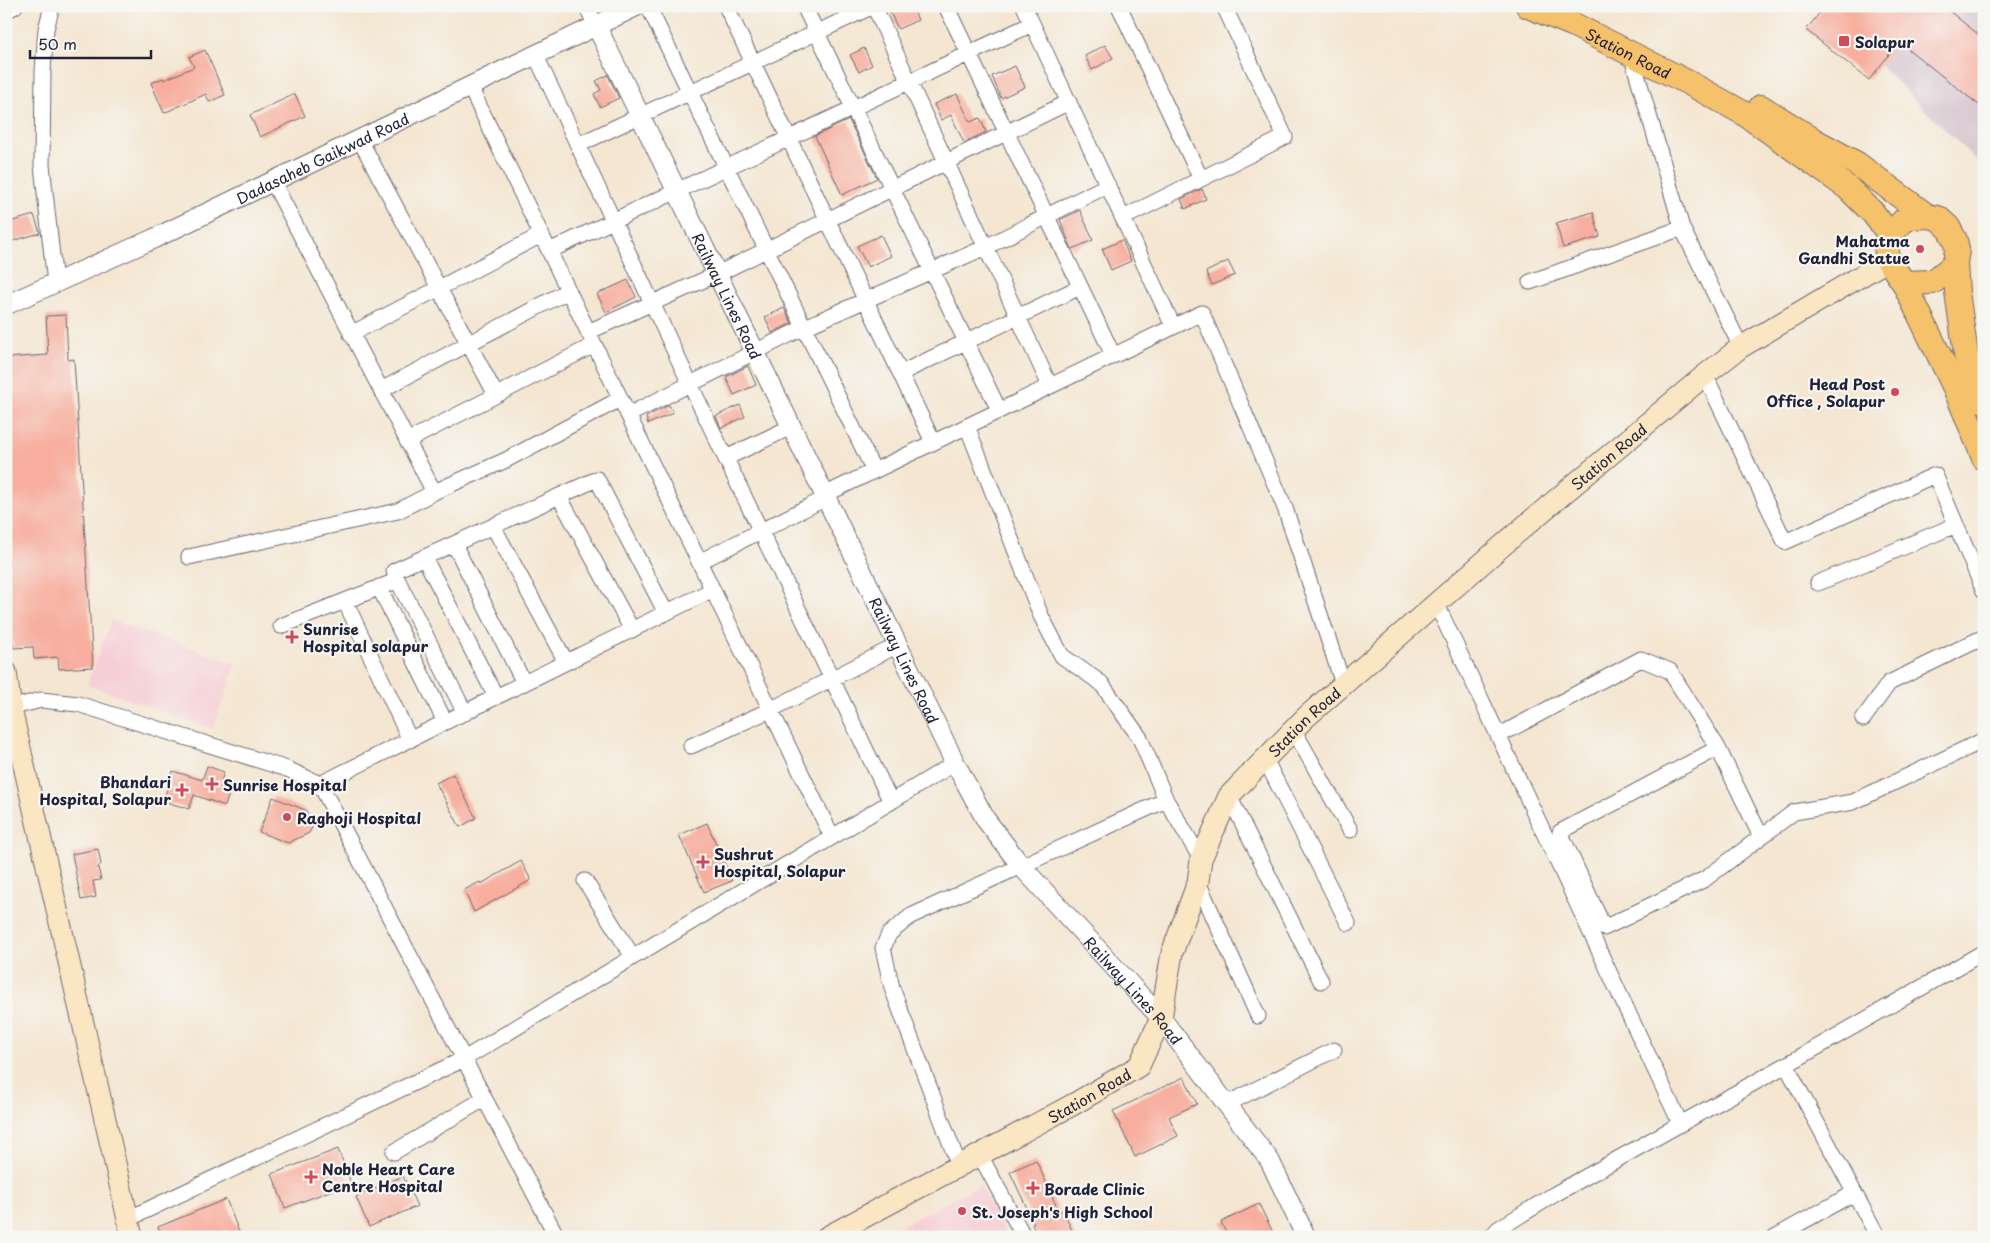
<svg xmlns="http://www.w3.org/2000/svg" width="1990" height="1243" viewBox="0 0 1990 1243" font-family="'Playpen Sans',sans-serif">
  <rect width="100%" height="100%" fill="#f6f6f2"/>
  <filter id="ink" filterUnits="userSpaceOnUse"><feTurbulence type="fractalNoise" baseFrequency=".02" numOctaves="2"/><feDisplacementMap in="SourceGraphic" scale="10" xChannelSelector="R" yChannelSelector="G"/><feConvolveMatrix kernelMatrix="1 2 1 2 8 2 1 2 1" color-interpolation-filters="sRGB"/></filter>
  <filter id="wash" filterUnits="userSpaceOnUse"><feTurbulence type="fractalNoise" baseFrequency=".0096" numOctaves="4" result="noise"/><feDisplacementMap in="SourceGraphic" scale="20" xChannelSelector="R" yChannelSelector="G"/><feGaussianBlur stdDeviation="1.12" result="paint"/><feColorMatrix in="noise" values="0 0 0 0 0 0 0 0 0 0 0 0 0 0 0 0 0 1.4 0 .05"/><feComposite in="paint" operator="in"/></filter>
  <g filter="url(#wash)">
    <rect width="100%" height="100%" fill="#f4e6d1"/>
    <path fill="#f6cfd6" d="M111 620 236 664 213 729 87 685Z
      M980 1185 1008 1237H881Z"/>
    <path fill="#d1bdc9" d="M1820 6H1984V168Z"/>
    <g id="blocks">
      <path fill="#f7ae9e" d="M887 6H912L918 20 898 29Z
        M1825 6H1943L1984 39V109L1899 42 1869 80 1806 30Z
        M1105 45 1113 58 1092 70 1085 56Z
        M864 48 872 65 859 72 850 55Z
        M205 50 225 95 209 102 206 94 164 113 151 83 163 78 164 80 194 67 189 57Z
        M1015 66 1025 87 1001 98 992 76Z
        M608 75 619 98 600 107 594 94 601 90 596 81Z
        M295 94 305 116 260 137 250 115Z
        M957 94 970 122 980 118 986 132 964 143 951 115 941 120 934 104Z
        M849 120 877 178 842 195 815 136Z
        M1202 189 1206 199 1185 209 1181 199Z
        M1080 210 1093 240 1072 249 1060 220Z
        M1593 212 1600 237 1563 248 1556 223Z
        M34 215 40 233 6 243V223Z
        M881 235 891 256 868 267 857 246Z
        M1122 240 1131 261 1111 270 1102 249Z
        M1228 261 1235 275 1212 285 1206 272Z
        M628 280 636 297 606 312 597 294Z
        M784 308 792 323 772 333 765 317Z
        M66 315 68 360 74 359 93 667 59 669 58 657 34 659 33 647 13 648 6 532V358L48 355 46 316Z
        M748 366 756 385 734 395 726 377Z
        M669 405 673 413 648 424 646 417Z
        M740 405 745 417 721 428 716 416Z
        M207 766 224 772 221 781 232 785 225 806 194 795 189 809 163 801 173 771 202 780Z
        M453 774 476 818 460 827 436 783Z
        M273 797 305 810 314 824 309 833 288 843 259 832Z
        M707 823 732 881 704 892 679 835Z
        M98 849 101 864 98 867 101 880 93 881 96 897 81 900 72 854Z
        M521 861 531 880 474 912 464 890 480 882 481 884Z
        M1184 1077 1197 1104 1169 1117 1178 1136 1135 1157 1113 1111Z
        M338 1149 351 1183 285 1208 272 1174Z
        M1036 1160 1059 1212 1063 1210 1075 1237H1037L1032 1224 1034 1223 1010 1172Z
        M403 1176 417 1206 369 1227 356 1197Z
        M226 1199 241 1237H163L158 1227Z
        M1259 1204 1275 1237H1228L1221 1222Z"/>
    </g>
  </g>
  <g filter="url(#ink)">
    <use href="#blocks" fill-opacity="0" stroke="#6c6770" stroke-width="1"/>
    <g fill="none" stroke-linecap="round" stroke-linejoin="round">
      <defs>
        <path id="minor" d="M52 6 46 29 43 71 42 165 55 283
          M586 6 596 25
          M648 6 874 471
          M726 6 933 442
          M804 6 999 410
          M874 6 1050 386
          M946 6 1113 355
          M1024 6 1173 326
          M1119 6 1201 179
          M6 11 15 6
          M1631 54 1682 228 1741 347
          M536 56 690 384 891 802
          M470 87 832 837
          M360 140 496 395
          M578 145 873 6
          M273 182 434 492
          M1123 218 1285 137 1224 6
          M549 251 1032 24
          M1530 282 1682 228
          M588 332 717 274 1069 102
          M351 334 541 235
          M901 373 1080 287
          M1705 375 1785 542 1935 475 1984 591
          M381 390 568 291
          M628 415 805 327 986 247 1108 185
          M967 426 1041 616 1062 656 1101 683 1140 738 1166 800 1201 859
          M407 441 594 345
          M726 458 791 427
          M824 495 1202 313 1285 508 1343 684
          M559 496 632 630
          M493 526 566 662
          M454 544 524 683
          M189 557 398 511 434 492 506 460 620 399
          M424 557 496 697
          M699 562 826 498
          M396 577 465 713
          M1818 583 1956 525
          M379 587 445 722
          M345 601 410 740
          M1436 603 1680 1123
          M281 626 391 583 396 577 394 571 597 479 666 613
          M6 709 41 700 78 704 287 769 320 784 557 1237
          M1863 719 1889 683 1984 637
          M1293 729 1350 830
          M1498 736 1641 659 1670 671 1718 748
          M691 746 770 710 898 645
          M1265 759 1348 923
          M320 784 712 590
          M1229 796 1321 981
          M1761 837 1718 748 1560 832 1604 928 1705 879 1794 812 1853 802 1984 740
          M585 881 633 957
          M1198 882 1258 1016
          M1786 1065 1878 1237
          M1227 1104 1334 1050
          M394 1152 484 1099
          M980 1155 1024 1237
          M959 1166 892 988 883 948 889 934 911 916 1166 800
          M128 1219 464 1059 955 763
          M1491 1237 1498 1229 1555 1194 1786 1065 1984 952
          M1775 1237 1854 1193"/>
        <g id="tertiary">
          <path id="s1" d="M596 25 955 763 986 820 1022 867 1161 1018 1270 1161 1306 1237"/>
          <path id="s2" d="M6 305 153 239 637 6"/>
        </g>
        <g id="secondary">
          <path d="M6 672 11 709 132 1237"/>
          <path id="s3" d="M827 1237 1074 1104 1139 1066 1161 1018 1172 953 1198 882 1201 859 1229 796 1305 718 1526 525 1705 375 1741 347 1888 260"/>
        </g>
        <g id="primary">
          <path id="s4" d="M1528 6 1572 24 1689 83 1745 114 1848 188 1873 213 1890 235"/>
          <path d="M1761 107 1815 141 1857 164 1927 216"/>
          <path d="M1904 283 1933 282 1955 264"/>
          <path d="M1984 401 1966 355 1957 292 1955 264 1957 249 1955 240 1948 227 1938 218 1927 216 1911 217 1903 221 1890 235 1886 246 1888 260 1904 283 1955 388 1984 458"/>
        </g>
      </defs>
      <use href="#minor" stroke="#6c6770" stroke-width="17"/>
      <use href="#tertiary" stroke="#6c6770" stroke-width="21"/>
      <use href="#secondary" stroke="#6c6770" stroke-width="23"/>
      <use href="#primary" stroke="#6c6770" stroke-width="26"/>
      <use href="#minor" stroke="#fff" stroke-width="15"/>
      <use href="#tertiary" stroke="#fff" stroke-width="19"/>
      <use href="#secondary" stroke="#fbe6c4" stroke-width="21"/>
      <use href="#primary" stroke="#f5c16b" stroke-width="24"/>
    </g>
  </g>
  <g fill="#d1495b" stroke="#f6f6f2" stroke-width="2">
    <rect x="1838" y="35" width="12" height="12" rx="2.5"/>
    <circle cx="1920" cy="249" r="5"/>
    <circle cx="1895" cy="392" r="5"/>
    <path d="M289.5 629.5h5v5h5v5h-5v5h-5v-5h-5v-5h5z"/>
    <path d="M209.5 776.5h5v5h5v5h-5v5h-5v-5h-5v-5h5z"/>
    <path d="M179.5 782.5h5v5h5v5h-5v5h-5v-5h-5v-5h5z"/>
    <circle cx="287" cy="817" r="5"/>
    <path d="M700.5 854.5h5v5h5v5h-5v5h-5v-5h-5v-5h5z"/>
    <path d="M308.5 1169.5h5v5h5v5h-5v5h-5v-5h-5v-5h5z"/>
    <path d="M1030.5 1180.5h5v5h5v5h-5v5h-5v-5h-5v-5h5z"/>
    <circle cx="962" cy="1211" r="5"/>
  </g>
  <g text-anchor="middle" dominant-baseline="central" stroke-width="4.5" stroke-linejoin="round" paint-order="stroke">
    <g font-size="15" font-weight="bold" fill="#22223b" stroke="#f6f6f2" text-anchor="start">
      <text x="1855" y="41">Solapur</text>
      <text x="1910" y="240" text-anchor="end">Mahatma<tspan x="1910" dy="17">Gandhi Statue</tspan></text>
      <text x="1885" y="383" text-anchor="end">Head Post<tspan x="1885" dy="17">Office , Solapur</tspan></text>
      <text x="303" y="628">Sunrise<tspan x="303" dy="17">Hospital solapur</tspan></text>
      <text x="171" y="781" text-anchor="end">Bhandari<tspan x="171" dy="17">Hospital, Solapur</tspan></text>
      <text x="223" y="784">Sunrise Hospital</text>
      <text x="297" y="817">Raghoji Hospital</text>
      <text x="714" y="853">Sushrut<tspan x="714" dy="17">Hospital, Solapur</tspan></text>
      <text x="322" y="1168">Noble Heart Care<tspan x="322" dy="17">Centre Hospital</tspan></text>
      <text x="1044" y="1188">Borade Clinic</text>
      <text x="972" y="1211">St. Joseph's High School</text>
    </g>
    <g font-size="15" fill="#22223b" stroke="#f6f6f2">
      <text stroke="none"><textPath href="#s4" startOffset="111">Station Road</textPath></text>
      <text stroke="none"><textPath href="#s2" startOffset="349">Dadasaheb Gaikwad Road</textPath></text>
      <text stroke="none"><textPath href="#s1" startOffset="301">Railway Lines Road</textPath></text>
      <text stroke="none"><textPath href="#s3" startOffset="1152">Station Road</textPath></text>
      <text stroke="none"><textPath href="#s1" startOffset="706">Railway Lines Road</textPath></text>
      <text stroke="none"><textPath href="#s3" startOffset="748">Station Road</textPath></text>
      <text stroke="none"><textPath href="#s1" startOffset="1111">Railway Lines Road</textPath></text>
      <text stroke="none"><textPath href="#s3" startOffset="298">Station Road</textPath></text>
    </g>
  </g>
  <rect width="1990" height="1243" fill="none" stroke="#f6f6f2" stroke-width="25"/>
  <path d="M30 50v8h121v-8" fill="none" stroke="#22223b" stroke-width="2.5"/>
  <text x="38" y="50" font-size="15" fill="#22223b" stroke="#f6f6f2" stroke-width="4" paint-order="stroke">50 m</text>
</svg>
